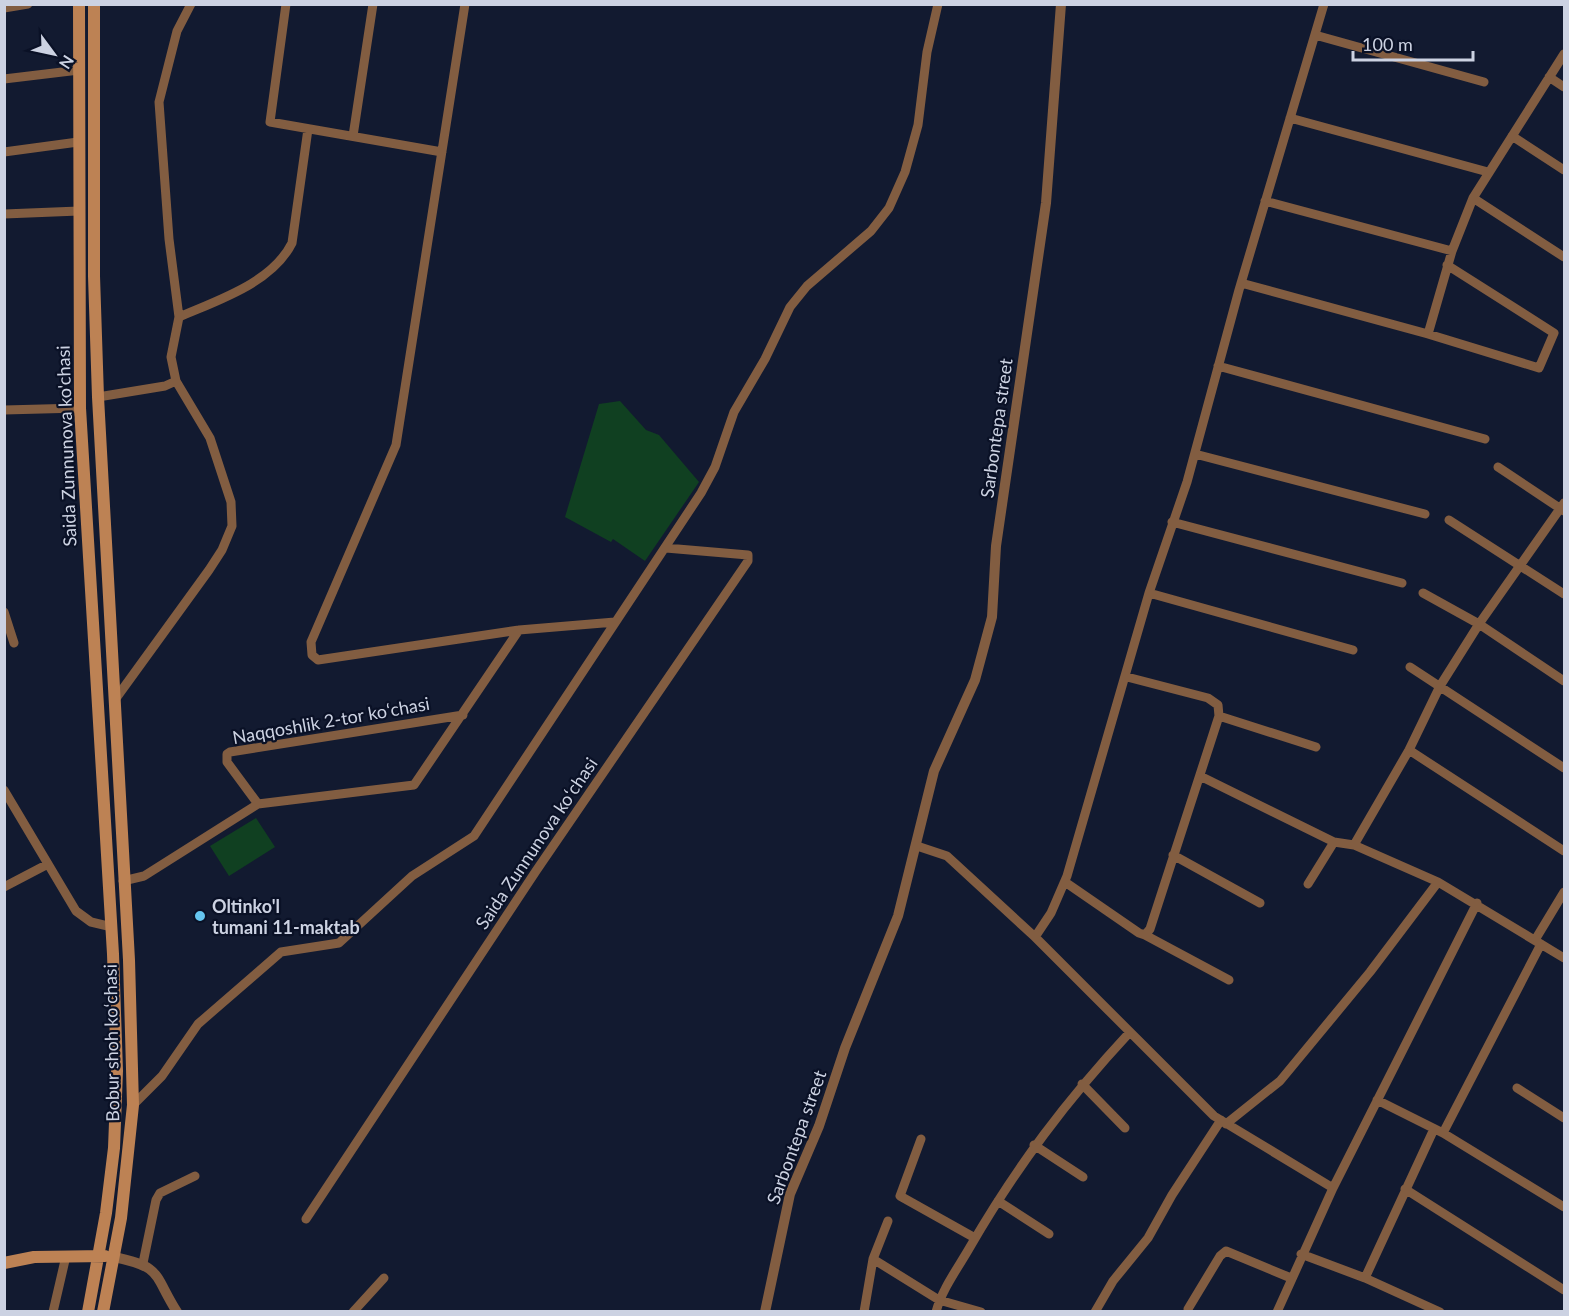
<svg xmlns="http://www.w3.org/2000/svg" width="1569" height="1316" viewBox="0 0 1569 1316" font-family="Lato,sans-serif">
  <rect width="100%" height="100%" fill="#121a30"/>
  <path fill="#104021" d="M620 401 646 430 659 435 699 482 645 561 613 539 611 542 565 517 599 404Z
    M256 818 275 847 229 876 210 846Z"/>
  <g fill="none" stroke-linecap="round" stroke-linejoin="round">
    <path stroke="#825d41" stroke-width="9" d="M286 4 270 122 442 152
      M465 4 396 445 311 642 312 655 318 660 519 630 615 622
      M4 8 28 4
      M1315 35 1484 82
      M1549 77 1564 87
      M4 79 79 70
      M1290 118 1488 172
      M353 136 373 4
      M1512 136 1564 170
      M4 152 78 142
      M1473 198 1564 257
      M1265 201 1452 251
      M4 214 79 211
      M1241 283 1428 334 1539 368 1554 333 1447 265
      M179 317C218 300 272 283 292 243L308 129
      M1428 334 1452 251 1473 198 1564 54
      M1218 366 1485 439
      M98 397 165 386 176 381
      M4 410 80 408
      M1195 454 1425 514
      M1498 467 1564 511
      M1449 520 1564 594
      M1172 522 1402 583
      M1149 593 1353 650
      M1423 593 1479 624 1564 681
      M4 612 14 643
      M1410 667 1564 768
      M114 701 209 570 222 550 232 526 231 502 210 438 176 381 171 357 179 317 169 239 159 102 177 31 191 4
      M1219 716 1316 747
      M1409 750 1564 851
      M1200 776 1334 842 1354 845 1438 882 1564 958
      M4 790 76 911 91 922 112 927
      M258 804 227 762V754L230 752 463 715
      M1354 845 1409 750 1440 686 1479 624 1564 503
      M917 846 947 856 1035 937 1214 1116 1333 1188
      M1173 855 1260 903
      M123 881 144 876 258 804 414 785 519 630
      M1065 882 1139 933 1145 935 1150 929 1219 716 1218 705 1208 698 1127 677
      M1308 884 1334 842
      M4 887 48 864
      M1145 935 1229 980
      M1035 937 1051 913 1067 876 1149 593 1187 482 1239 290 1324 4
      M1535 940 1564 892
      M1082 1084 1125 1128
      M1517 1088 1564 1118
      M1377 1100 1443 1133 1564 1207
      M133 1105 162 1076 198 1024 281 952 339 943 412 876 474 836 701 493 715 467 734 412 765 359 790 307 807 286 871 231 889 208 905 172 918 125 927 52 938 4
      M1226 1124 1280 1081 1370 972 1438 882
      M1443 1133 1541 944
      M921 1139 900 1196 975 1238
      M1034 1145 1083 1177
      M1405 1189 1564 1290
      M998 1201 1049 1234
      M306 1219 536 871 748 561V555L666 548
      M1301 1254 1365 1278 1440 1312
      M873 1259 939 1300 981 1312
      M143 1263 156 1200 160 1193 195 1176
      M1365 1278 1434 1129
      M1188 1309 1220 1256 1226 1251 1291 1278
      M53 1312 66 1256
      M353 1312 384 1278
      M864 1312 873 1259 888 1221
      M936 1312C942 1289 958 1268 970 1247 1017 1166 1066 1101 1130 1032
      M1095 1312 1113 1281 1148 1238 1172 1195 1221 1120
      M1277 1312 1333 1188 1477 903"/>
    <path stroke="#825d41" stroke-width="10" d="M114 1257C163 1267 153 1274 177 1312
      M765 1312 790 1194 819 1126 845 1048 898 916 934 771 975 680 992 617 996 546 1046 203 1061 4"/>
    <path stroke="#bd8254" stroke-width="12" d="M79 4 80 408 113 954 117 1071 114 1148 106 1213 88 1312
      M94 4V276L98 397 129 960 133 1105 121 1218 103 1312
      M4 1263 34 1257 105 1256"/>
  </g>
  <circle fill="#65c5ef" stroke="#0a1126" stroke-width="2" cx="200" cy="916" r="6"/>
  <g text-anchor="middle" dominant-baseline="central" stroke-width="4.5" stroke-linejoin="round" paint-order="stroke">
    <g font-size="18" fill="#ccd2e2" stroke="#0a1126">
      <text transform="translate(996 428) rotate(-82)">Sarbontepa street</text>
      <text transform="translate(66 446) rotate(-92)">Saida Zunnunova ko'chasi</text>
      <text transform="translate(331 720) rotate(-10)">Naqqoshlik 2-tor koʻchasi</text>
      <text transform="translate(536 843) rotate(-56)">Saida Zunnunova koʻchasi</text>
      <text transform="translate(111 1043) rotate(-91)">Bobur shoh koʻchasi</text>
      <text transform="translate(796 1137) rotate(-70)">Sarbontepa street</text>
    </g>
    <g font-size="18" font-weight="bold" fill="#ccd2e2" stroke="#0a1126" text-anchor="start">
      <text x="212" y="906">Oltinko'l<tspan x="212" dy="21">tumani 11-maktab</tspan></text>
    </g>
  </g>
  <rect width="1569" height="1316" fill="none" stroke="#ccd2e2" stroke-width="12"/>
  <g transform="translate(54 54) rotate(123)" stroke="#0a1126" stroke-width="4.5" paint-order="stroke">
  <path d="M0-4.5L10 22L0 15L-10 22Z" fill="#ccd2e2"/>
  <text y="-9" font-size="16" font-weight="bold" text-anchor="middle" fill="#ccd2e2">N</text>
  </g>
  <path d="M1353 51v9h120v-9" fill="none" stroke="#ccd2e2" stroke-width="3"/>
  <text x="1362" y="51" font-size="18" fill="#ccd2e2" stroke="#0a1126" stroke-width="4.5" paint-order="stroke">100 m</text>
</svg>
